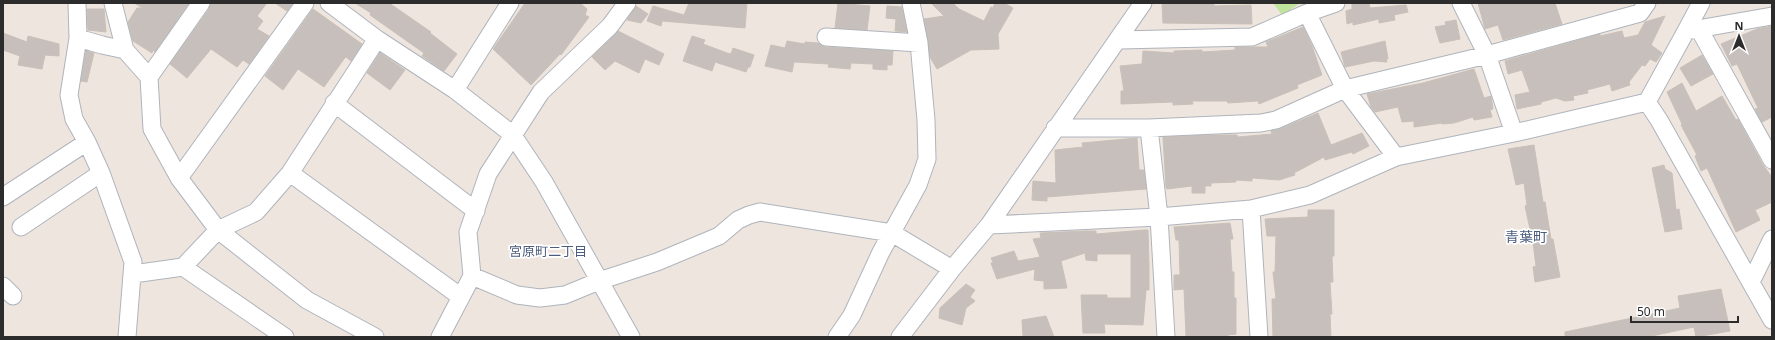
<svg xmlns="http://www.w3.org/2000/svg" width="1775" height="340" viewBox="0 0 1775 340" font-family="'Noto Sans','Noto Sans JP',sans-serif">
  <rect width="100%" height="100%" fill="#eee5de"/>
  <path fill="#c0e49b" d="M1273 3H1300L1299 4 1282 15Z"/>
  <path fill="#c6bfbb" stroke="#c9c0b8" d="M134 3H189L155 52 153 50 152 53 133 41 128 22 137 8H143Z
    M211 3H267L257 16 263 21 257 29 269 36 249 64 243 60 237 67 211 49 187 78 170 64 209 9Z
    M275 3H293L287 11Z
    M355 3H389L431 32 430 33 457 54 444 71 422 56 424 53 370 15 371 13Z
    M525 3H580L587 9 585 15 589 17 561 55 560 54 531 85 493 49Z
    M689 3H747L745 28 662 21 661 26 647 21 653 6 684 15Z
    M838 3 870 6 867 30 835 28Z
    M931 3H953L959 9 984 21 991 7 993 8 995 3H1004L1013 8 998 34 999 49 971 50 937 69 930 57 924 19 944 16Z
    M1162 3H1214V6L1251 5 1252 24 1163 23Z
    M1352 3H1369L1370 8 1406 5 1408 12 1394 15 1395 20 1379 23V19L1353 25V22L1347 24 1346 11 1352 9Z
    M1478 3H1555L1562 24 1503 40 1498 25 1485 29Z
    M636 6 648 14 641 23 627 20Z
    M887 6 902 7 907 32 895 31 896 19 886 18Z
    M87 9H104L106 32 88 30Z
    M313 9 362 44 351 61 346 57 344 59 324 87 298 69 283 90 265 76Z
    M1665 16 1651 45 1662 53 1656 62 1650 59 1645 66 1642 65 1629 82 1630 85 1612 91 1610 84 1587 90 1588 93 1573 96 1574 100 1565 101 1556 98 1541 102V104L1517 109 1515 95 1530 92 1522 70 1508 74 1505 61 1600 34V36L1622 31 1624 38 1638 35 1645 22Z
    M1456 20 1460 39 1440 43 1435 27 1446 25 1445 22Z
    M1772 26V117L1762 122 1755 109 1758 108 1737 64 1732 66 1721 44 1757 29Z
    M1303 27 1312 46 1322 75 1297 85 1298 88 1259 104 1258 101 1228 103 1227 101H1192L1193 104 1173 105V102L1121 104V91H1124L1120 66 1142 64 1143 51 1174 53V51L1202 50V52L1235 50V47H1268L1266 42Z
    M618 31 664 54 659 65 645 59 639 73 615 61 605 70 592 57Z
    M3 33 27 42 28 36 59 44V56L45 55 42 69 18 65 20 56 3 50Z
    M692 36 705 40 703 44 727 53 731 54 733 48 754 55 750 67H748L746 72 715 62 712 71 683 61Z
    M787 41 805 44V42L818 43 825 47 893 51 892 65H887V70L873 69V64L851 63 850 69 828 67 829 64 794 62 792 72 765 66 771 45 785 48Z
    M1385 41 1388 59H1386L1387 62 1374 61 1345 67 1341 52Z
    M86 51 94 53 87 82 81 81Z
    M380 53 405 70 390 90 367 73Z
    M1702 55 1713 74 1691 86 1680 68Z
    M1474 69 1484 98 1491 96 1493 109 1490 110 1492 117 1474 120 1473 117 1454 123 1442 124V123L1414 127V121L1402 122 1398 107 1375 112 1371 107 1367 94 1423 83Z
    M1682 83 1696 111 1722 96 1736 120 1738 119 1763 165 1772 177V202L1755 210 1760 220 1736 232 1707 168 1701 171 1695 156 1697 155 1681 125 1682 124 1667 92Z
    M1318 113 1331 145 1362 133 1369 146 1353 154 1352 152 1325 160 1324 157 1294 173 1295 175 1279 180 1252 178V181L1236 180V182L1211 183V186H1205V193H1192V186L1167 189 1166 187 1163 137 1211 135H1237L1238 137 1272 134 1271 131 1280 129Z
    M1137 138 1139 170H1144L1146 189 1047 197V201L1032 200 1033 181 1056 183 1055 150 1083 147 1082 143Z
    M1534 145 1543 202H1545L1551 239H1553L1560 277 1535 282 1533 267 1536 266 1533 243 1525 206 1527 205 1524 183 1516 185 1508 149Z
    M1664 165 1665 169 1672 173 1676 210 1679 209 1682 229 1665 232 1652 168Z
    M1308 210H1334V256H1332L1333 282H1330L1332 314H1330L1331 337H1273L1272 299H1276L1273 272H1275L1276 236H1267L1265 219 1308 217Z
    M1230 223 1233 239H1230L1232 272H1234V298H1236V334L1228 335V337H1186L1184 289 1174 290V275H1180L1179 240H1176L1174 227Z
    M1144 230H1148L1149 265V290H1146L1143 325 1104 324 1105 333H1083L1081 295H1107V298H1131V254H1097V261L1086 260 1085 253 1061 261 1067 288 1044 289V281L1034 280 1035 269 997 279 991 263 993 262 991 258 1014 251 1018 261 1040 257 1033 239 1041 238 1040 233 1084 231H1096V234Z
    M966 284 975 290 970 297 975 301 966 308 962 325 939 318 940 308Z
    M1721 289 1730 331 1696 337 1694 327 1647 337H1565V332L1680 308 1678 296Z
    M1046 316 1054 337 1023 336 1022 320Z"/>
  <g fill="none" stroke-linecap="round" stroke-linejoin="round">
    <defs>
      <path id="street" d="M77 3 78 38 69 95 74 119 87 142 101 173 133 262 127 337
        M113 3 125 50 149 77
        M201 3 149 77 152 129 179 178 218 230 307 300 375 337
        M329 3 377 39 455 90 512 134 544 182 631 337
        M1461 3 1487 55 1514 133
        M1307 13 1345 89 1396 157
        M1699 29 1772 160
        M1686 31 1701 3
        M826 37 919 43
        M78 38 102 45 125 50
        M1119 40 1252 37 1307 13 1336 3
        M455 90 510 3
        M1647 102 1659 120 1772 320
        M334 103 476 211
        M1055 128H1149L1261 123 1276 120 1345 89 1487 55 1640 13 1647 3
        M1149 128 1159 217 1166 337
        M290 173 461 297
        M179 178 305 3
        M3 197 87 142
        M1251 209 1259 337
        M989 225 1159 217 1251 209 1310 195 1396 157 1514 133 1647 102 1686 31 1772 16
        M21 227 101 173
        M183 267 285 337
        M133 274 183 267 218 230 256 212 290 173 377 39
        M472 276 517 295 540 298 565 295 599 281 657 262 719 236 738 220 749 215 760 212 892 233 952 269
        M1751 282 1772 239
        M3 286 13 296
        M440 337 472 276 468 232 488 174 541 92 610 26 627 3
        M837 337 852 315 881 252 918 185 927 159 926 120 919 43 911 3
        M900 337 952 269 989 225 1143 3"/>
    </defs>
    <use href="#street" stroke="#afb4bc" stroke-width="19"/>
    <use href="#street" stroke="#fff" stroke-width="17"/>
  </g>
  <g text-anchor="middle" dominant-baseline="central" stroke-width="3.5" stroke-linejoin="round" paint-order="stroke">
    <g font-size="13" fill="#4b5c7e" stroke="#fff">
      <text x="548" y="251">宮原町二丁目</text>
    </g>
    <g font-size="14" fill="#4b5c7e" stroke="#fff">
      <text x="1526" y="236">青葉町</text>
    </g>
  </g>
  <rect width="1775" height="340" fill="none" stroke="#2c2c2c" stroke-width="8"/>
  <g transform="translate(1739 36)" stroke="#ffffff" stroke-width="3" paint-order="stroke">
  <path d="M0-3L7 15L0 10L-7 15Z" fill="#2c2c2c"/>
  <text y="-6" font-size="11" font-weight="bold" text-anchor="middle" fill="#2c2c2c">N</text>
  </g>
  <path d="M1631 316v6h107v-6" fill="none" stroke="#2c2c2c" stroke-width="2"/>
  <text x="1637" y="316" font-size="12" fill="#2c2c2c" stroke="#ffffff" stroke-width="3" paint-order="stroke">50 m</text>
</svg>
